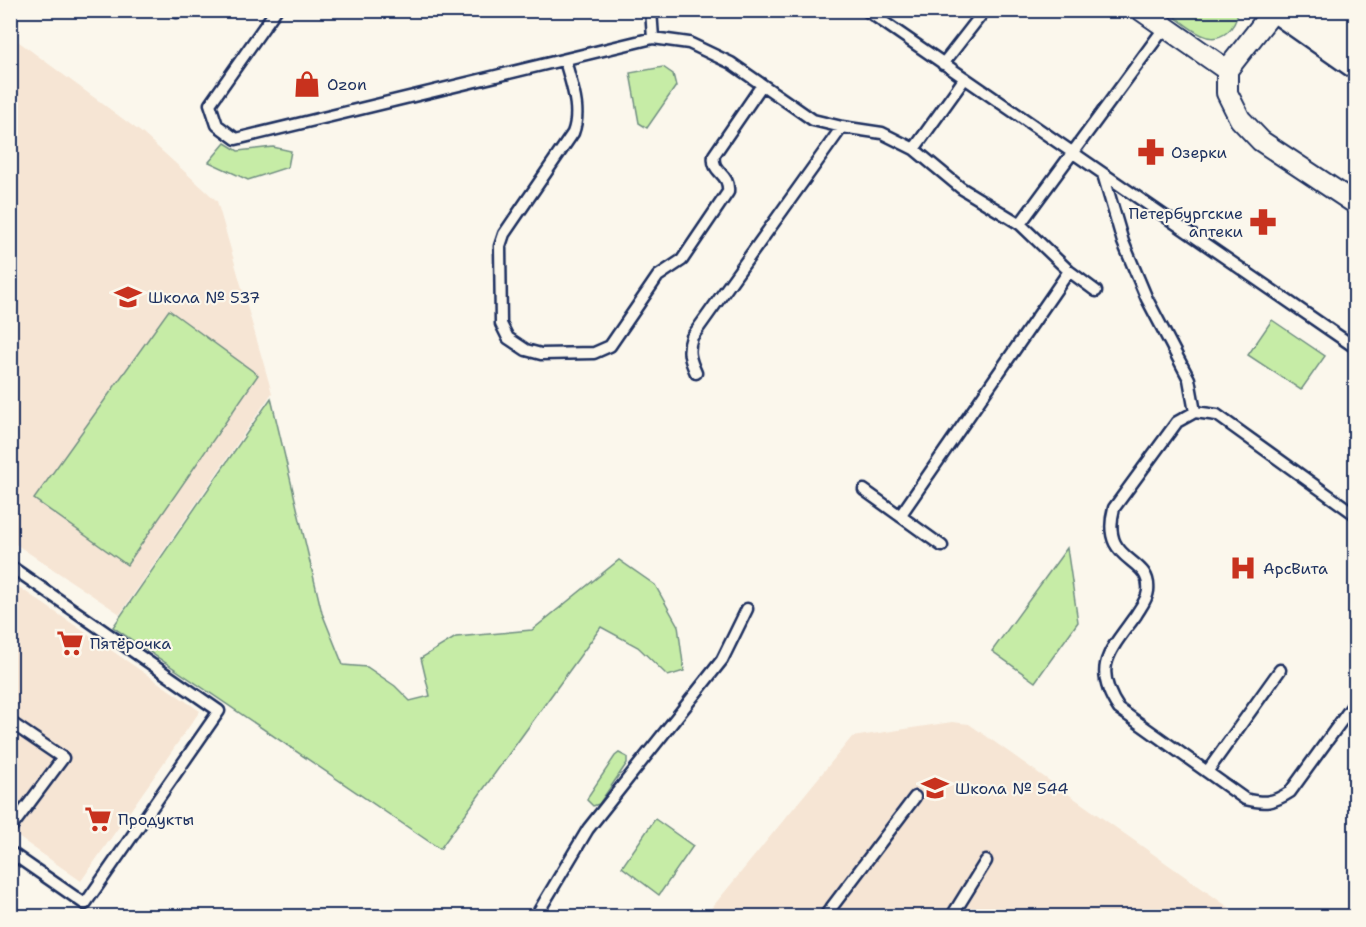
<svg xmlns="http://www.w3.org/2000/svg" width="1366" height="927" viewBox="0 0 1366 927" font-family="'Shantell Sans',sans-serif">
  <rect width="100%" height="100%" fill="#fbf7ec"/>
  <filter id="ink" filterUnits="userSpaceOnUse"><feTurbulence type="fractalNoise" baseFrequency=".0167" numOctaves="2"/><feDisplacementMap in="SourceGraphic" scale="12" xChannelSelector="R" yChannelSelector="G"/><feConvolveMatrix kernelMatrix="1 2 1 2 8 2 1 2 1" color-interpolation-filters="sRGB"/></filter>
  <g filter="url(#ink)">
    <path fill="#f6e5d4" d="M11 36 142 133 217 201 272 393 120 614 11 541Z
      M10 581 200 711 81 881 11 832Z
      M952 722 969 724 1241 916H705L852 737Z"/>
    <path fill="#c6eca6" stroke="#708e82" stroke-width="1.5" d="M1166 11 1238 10V11C1236 28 1221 44 1202 35 1189 29 1178 18 1166 11Z
      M663 67 673 74 676 86 647 128 639 123 630 73Z
      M225 143 238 151 273 147 291 151 288 167 248 180 209 162Z
      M169 310 258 375 127 565 34 499Z
      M1272 320 1325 356 1301 390 1248 355Z
      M271 398 322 613 343 665 367 667 395 686 410 701 430 696 421 658 456 637 532 630 619 560 655 585 678 626 684 671 668 676 638 647 601 627 440 849 113 627Z
      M1067 548 1078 622 1035 682 992 651Z
      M619 753 627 757V763L599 804 593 806 587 800 589 795 615 756Z
      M655 819 693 846 659 895 622 867Z"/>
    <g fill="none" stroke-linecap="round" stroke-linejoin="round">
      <defs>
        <path id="service" d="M174 10 177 12
          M276 10 210 104 217 125 236 139 653 38 689 43 731 63 813 120 842 127 882 133 914 149 961 188 1020 224 1069 271 1096 291
          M651 10 653 38
          M866 10 1356 348
          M565 60C571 84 582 109 573 133L504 234 500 246 501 324 508 338 526 350 541 354 594 353 610 346 658 276 682 260 728 192C730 172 711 174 714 155L762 85
          M943 64 985 10
          M914 149 965 78
          M1103 174 1123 242 1147 299 1189 379 1195 412
          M1020 224 1165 27
          M696 373C690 360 687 351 692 337L842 127
          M864 490 942 546
          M1356 515 1217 415 1195 412 1177 422 1114 508C1099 565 1152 555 1148 591 1147 600 1140 608 1136 615 1110 651 1091 667 1119 709L1245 799C1265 804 1273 803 1290 792L1356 701
          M900 516 1069 271
          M10 566 219 711 85 904 10 852
          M10 722 63 758 10 829
          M1207 772 1280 670
          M536 916 588 829 722 660 747 609
          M825 916 915 797
          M952 916 986 861"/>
        <path id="minor" d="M1141 10 1227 70
          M1274 10 1227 70V93L1240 119 1261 141 1356 204"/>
        <path id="secondary" d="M1279 10 1356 64
          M1324 10 1356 31"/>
      </defs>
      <use href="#service" stroke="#1b2f5e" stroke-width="15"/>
      <use href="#minor" stroke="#1b2f5e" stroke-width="24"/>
      <use href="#secondary" stroke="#1b2f5e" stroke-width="33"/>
      <use href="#service" stroke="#fbf7ec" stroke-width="10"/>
      <use href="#minor" stroke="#fbf7ec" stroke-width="20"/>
      <use href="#secondary" stroke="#fbf7ec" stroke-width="28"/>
    </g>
  </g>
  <defs>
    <symbol id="shop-bare" viewBox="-9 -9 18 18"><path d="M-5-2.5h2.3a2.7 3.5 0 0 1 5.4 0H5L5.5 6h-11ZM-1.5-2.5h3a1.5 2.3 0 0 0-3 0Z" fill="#c8321e" stroke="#fbf7ec" stroke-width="2.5" paint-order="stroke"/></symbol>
    <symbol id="pharmacy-bare" viewBox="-9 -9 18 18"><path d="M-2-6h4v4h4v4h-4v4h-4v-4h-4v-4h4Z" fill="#c8321e" stroke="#fbf7ec" stroke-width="2.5" paint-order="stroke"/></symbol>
    <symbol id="school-bare" viewBox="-9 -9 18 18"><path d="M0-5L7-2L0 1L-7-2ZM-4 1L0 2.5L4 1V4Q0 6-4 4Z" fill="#c8321e" stroke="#fbf7ec" stroke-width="2.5" paint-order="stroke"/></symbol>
    <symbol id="hospital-bare" viewBox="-9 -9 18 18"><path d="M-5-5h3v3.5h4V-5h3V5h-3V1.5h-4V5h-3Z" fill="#c8321e" stroke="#fbf7ec" stroke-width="2.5" paint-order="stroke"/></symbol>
    <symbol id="supermarket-bare" viewBox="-9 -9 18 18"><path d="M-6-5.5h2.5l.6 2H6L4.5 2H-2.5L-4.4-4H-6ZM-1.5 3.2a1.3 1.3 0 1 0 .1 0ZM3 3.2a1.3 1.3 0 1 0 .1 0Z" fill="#c8321e" stroke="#fbf7ec" stroke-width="2.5" paint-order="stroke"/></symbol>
  </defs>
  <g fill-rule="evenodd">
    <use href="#shop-bare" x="288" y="65" width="38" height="38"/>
    <use href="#pharmacy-bare" x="1132" y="133" width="38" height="38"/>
    <use href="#pharmacy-bare" x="1244" y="203" width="38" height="38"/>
    <use href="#school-bare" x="109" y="278" width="38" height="38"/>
    <use href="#hospital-bare" x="1224" y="549" width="38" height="38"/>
    <use href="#supermarket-bare" x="51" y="624" width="38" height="38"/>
    <use href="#school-bare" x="916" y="769" width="38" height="38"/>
    <use href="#supermarket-bare" x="79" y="800" width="38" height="38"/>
  </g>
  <g text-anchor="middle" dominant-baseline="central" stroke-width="4.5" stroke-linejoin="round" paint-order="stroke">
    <g font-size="16" fill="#1b2f5e" stroke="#fbf7ec" text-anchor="start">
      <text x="327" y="84">Ozon</text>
      <text x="1171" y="152">Озерки</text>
      <text x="1243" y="213" text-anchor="end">Петербургские<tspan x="1243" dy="18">аптеки</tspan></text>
      <text x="148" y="297">Школа № 537</text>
      <text x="1263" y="568">АрсВита</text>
      <text x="90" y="643">Пятёрочка</text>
      <text x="955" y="788">Школа № 544</text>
      <text x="118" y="819">Продукты</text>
    </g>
  </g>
  <rect width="1366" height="927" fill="none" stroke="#fbf7ec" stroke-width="36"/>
  <rect x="18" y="18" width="1330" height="891" fill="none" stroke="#1b2f5e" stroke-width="2" filter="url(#ink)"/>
</svg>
